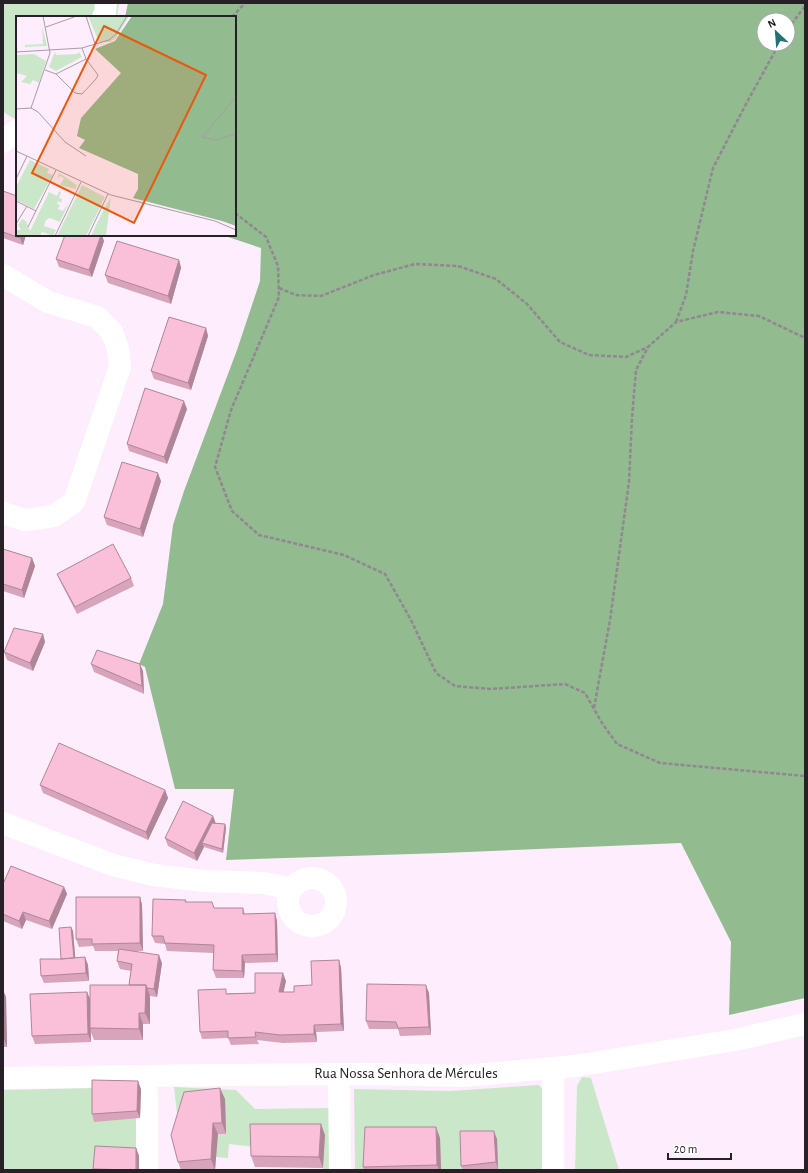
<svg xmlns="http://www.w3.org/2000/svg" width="808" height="1173" viewBox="0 0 808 1173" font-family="'Alegreya Sans',sans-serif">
  <rect width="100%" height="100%" fill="#feeefd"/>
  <path fill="#cbe7ca" d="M3 3H119L117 17H17V120L6 114 3 111Z
    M582 1077 591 1078 619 1170H575L577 1086Z
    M539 1085 546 1095V1170H355L354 1089 450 1091Z
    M174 1087 236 1090 255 1109 329 1108 331 1170H323L325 1135 255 1147 229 1144 228 1158 216 1157 218 1134H226L179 1131Z
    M95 1088 140 1118V1170H3V1090Z"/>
  <path fill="#92bb90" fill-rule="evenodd" d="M128 3H805V998L729 1015 731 942 681 843 443 853 226 860 234 789H175L145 667 139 664 163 604 173 525 184 491 237 350 260 281 261 248 222 235H235V17H125ZM764 20H788V44H764Z"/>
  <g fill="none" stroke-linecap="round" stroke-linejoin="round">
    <path stroke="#928691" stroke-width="2.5" stroke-dasharray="4 2" stroke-linecap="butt" d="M232 17 245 3
      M788 29 805 6
      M235 213 266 237 278 266 279 297 231 410 215 467 232 511 259 535 344 555 385 574 411 620 436 673 455 686 491 689 565 684 585 693 602 723 617 744 660 763 805 776
      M279 288 296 295 321 296 374 275 415 264 458 266 496 279 527 304 560 342 589 355 626 357 648 347
      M676 322 686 295 693 251 713 168 746 104 779 44
      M594 708 610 620 629 482 632 418 636 370 648 347 676 322 718 312 759 316 805 338"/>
    <path stroke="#fff" stroke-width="22" d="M103 17 105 13 106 3
      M3 142 17 130
      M3 275 48 302 97 317 112 332 118 349 120 367 74 502 54 516 25 520 3 513
      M3 823 113 865 154 875 204 881 264 883 291 889
      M288 902a24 24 0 1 1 48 0a24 24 0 1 1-48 0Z
      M553 1068V1170
      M339 1074 340 1170
      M146 1076 147 1098V1170
      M3 1078 219 1075 369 1074 464 1076 575 1066 735 1040 805 1024"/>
  </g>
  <path fill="#d7a4bb" d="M3 191 26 235 23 245 3 238Z
    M104 241 92 277 59 267 56 259Z
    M179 260 181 268 171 304 108 283 105 275Z
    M206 328 208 336 191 390 154 379 151 371Z
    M187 409 167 464 129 451 127 444Z
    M161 481 143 537 107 525 104 517Z
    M3 549 32 558 35 566 24 598 3 591Z
    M57 574 131 578 134 586 77 614 60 581Z
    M43 634 45 642 33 671 7 660 4 652Z
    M91 664 143 671 144 694 94 672Z
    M40 785 165 790 168 798 148 840 43 793Z
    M213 816 215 823 225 824 226 828 223 853 204 847 197 861 168 846 165 838Z
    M3 884 64 887 67 894 52 929 26 920 22 929 3 921Z
    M140 897 142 905 143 951H132L162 963 157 997 150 996V1024H143V1040H94L90 1030 91 1042 35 1044 32 1036 87 992 90 999V1015L129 985 131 971 120 969 117 961 118 951H95L93 946 79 947 76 939Z
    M186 902 215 908H243L245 914 275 913 277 921 278 962 245 963 244 978H216L213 970V953L167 951 165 944 155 943 152 936Z
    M71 927 73 931 75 958 85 957 88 965 89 981 44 983 41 976 61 959Z
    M341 967 344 1031 316 1032 317 1042 283 1043 257 1040 259 1044 231 1045 228 1038 202 1039 200 1032 228 993H255L286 981 283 992H294L312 985Z
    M3 990 6 997 7 1047H3Z
    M429 993 431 1035 400 1036 398 1029H369L366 1021Z
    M141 1089 140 1118 94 1122 92 1114Z
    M225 1099 226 1134H218L215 1170H181L178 1162Z
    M325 1135 323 1168 255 1167 251 1156Z
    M440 1138 441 1170H364L363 1167Z
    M497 1139 498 1170H463L461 1166Z
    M136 1148 139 1156V1170H94L93 1169Z"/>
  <path fill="#af8698" d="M21 235H26L23 245 20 238Z
    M101 235H102L104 241 92 277 89 270Z
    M179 260 181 268 171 304 168 296Z
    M206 328 208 336 191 390 188 383Z
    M184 401 187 409 167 464 164 457Z
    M158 473 161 481 143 537 140 529Z
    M32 558 35 566 24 598 22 590Z
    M43 634 45 642 33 671 30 663Z
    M140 664 143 671 144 694 142 686Z
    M165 790 168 798 148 840 146 832Z
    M213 816 216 824 202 843 204 847 197 861 194 853Z
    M225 824 226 828 223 853 222 849Z
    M64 887 67 894 52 929 49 921Z
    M140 897 142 905 143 951 140 943Z
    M23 912 26 920 22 929 19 921Z
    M275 913 277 921 278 962 276 954Z
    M71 927 73 931 76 966 74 962Z
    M159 955 162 963 157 997 154 989Z
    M242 955 245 963 244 978 242 971Z
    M85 957 88 965 89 981 86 973Z
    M339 960 341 967 344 1031 341 1024Z
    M283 973 286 981 282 1000 279 992Z
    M146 985 150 996V1024L145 1013Z
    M426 985 429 993 431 1035 429 1027Z
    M3 990 6 997 7 1047 4 1039Z
    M87 992 90 999 91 1042 88 1034Z
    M139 1013 143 1024V1040L139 1029Z
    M314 1025 316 1032 317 1042 314 1034Z
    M138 1081 141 1089 140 1118 137 1111Z
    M220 1088 225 1099 226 1134 222 1123Z
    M213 1123 218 1134 215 1170 211 1159Z
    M321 1124 325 1135 323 1168 319 1157Z
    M436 1127 440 1138 441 1170H439L437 1165Z
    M494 1131 497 1139 498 1170 496 1162Z
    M136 1148 139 1156V1170H137Z"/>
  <path fill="#fabfd9" stroke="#af8698" d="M3 191 17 196V235H21L20 238 3 232Z
    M65 235H101L89 270 56 259Z
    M117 241 179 260 168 296 105 275Z
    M169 317 206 328 188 383 151 371Z
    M145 388 184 401 164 457 127 444Z
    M122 462 158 473 140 529 104 517Z
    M113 544 131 578 75 607 57 574Z
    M3 549 32 558 22 590 3 584Z
    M14 628 43 634 30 663 4 652Z
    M97 650 140 664 142 686 91 664Z
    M59 743 165 790 146 832 40 785Z
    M183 801 213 816 194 853 165 838Z
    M212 823 225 824 222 849 202 843Z
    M11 866 64 887 49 921 23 912 19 921 3 914V884Z
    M76 897H140V943L92 944V939H76Z
    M153 899 186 900 185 902H212L214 908H243V914L275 913 276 954 242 955V971L213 970 214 945 165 943 163 936H152Z
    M71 927 74 958 61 959 59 928Z
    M119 949 159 955 154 989 147 988 146 985H129L132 964 117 961Z
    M85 957 86 973 41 976 40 959H60Z
    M339 960 341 1024 314 1025V1034L280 1035 255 1032 256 1037 228 1038V1031L200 1032 198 990 226 989V994L255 993V973H283L279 992H294V986L312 985 311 961Z
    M367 984 426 985 429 1027 398 1028 396 1022 366 1021Z
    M90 985H146L145 1013H139V1029L90 1028Z
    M3 990 4 1039H3Z
    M87 992 88 1034 32 1036 30 994Z
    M92 1080 138 1081 137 1111 92 1114Z
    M220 1088 222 1123H213L211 1159 178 1162 171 1135 184 1092Z
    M250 1124H321L319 1157 251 1156Z
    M365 1127H436L437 1165 363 1167Z
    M460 1131H494L496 1162 461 1166Z
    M95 1146 136 1148V1170L93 1169Z"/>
  <g text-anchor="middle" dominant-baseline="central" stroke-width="4" stroke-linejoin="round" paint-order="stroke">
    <g font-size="15" fill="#282027" stroke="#fff">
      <text x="406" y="1073">Rua Nossa Senhora de Mércules</text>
    </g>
  </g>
  <g transform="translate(16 16)">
    <rect width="220" height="220" fill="#feeefd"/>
    <path d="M72 0H113L100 22 94 26H83ZM26 10 31 30 9 31V29L27 28ZM39 36 40 39 61 38 63 36 66 41 40 55 33 51ZM18 38 30 45 23 67 17 64 14 68 5 66 11 60 0 57V39ZM14 144 33 153 31 157 37 159 18 193 0 184V171ZM43 157 61 169 57 178 59 173 44 169 48 162 44 160 41 163ZM66 169 89 181 70 220H41ZM43 175 45 176 43 182 46 183 45 187 42 185 41 188 44 189 42 193 47 195 53 186 44 206 34 202 30 204 28 210 40 214 37 220 26 216 24 220H0V214H5L2 209 6 203 10 205 14 215 33 176 41 180ZM95 181 90 220H75L85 199Z" fill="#cbe7ca"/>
    <path d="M116 0H220V210L206 205 117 182 122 173V158L63 132 69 124 61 120 65 102 105 57 79 33 99 25Z" fill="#92bb90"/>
    <path fill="none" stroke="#a89ca7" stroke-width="1" d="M70 0 79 28M30 11 61 0M0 36 66 32 93 24 100 18 111 0M29 54 40 58 59 77 66 78 80 63 82 59 70 43 66 32M40 58 70 43M220 81 186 121 199 124 220 118M15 92 34 37 27 0M0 93 15 92 22 96 49 126 70 140M0 135 95 179 199 205 220 214M0 163 11 140M0 185 20 195M0 208 11 190M12 211 40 154M39 220 65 166M72 220 92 178"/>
    <path fill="#e8590c" fill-opacity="0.15" stroke="#e8590c" stroke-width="2" d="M88 10 190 59 118 207 16 157Z"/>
    <rect width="220" height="220" fill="none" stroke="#282027" stroke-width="2"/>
  </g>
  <rect width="808" height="1173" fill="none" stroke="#282027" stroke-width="8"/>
  <g transform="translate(776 32) rotate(334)"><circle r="19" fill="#ffffff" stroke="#a9a6a9"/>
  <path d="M0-3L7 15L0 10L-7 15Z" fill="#257071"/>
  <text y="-6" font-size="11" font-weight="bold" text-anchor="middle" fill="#282027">N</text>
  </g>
  <path d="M668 1153v6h63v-6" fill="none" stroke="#282027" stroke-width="2"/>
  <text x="674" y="1153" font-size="12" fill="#282027" stroke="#ffffff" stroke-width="3" paint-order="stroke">20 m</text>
</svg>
